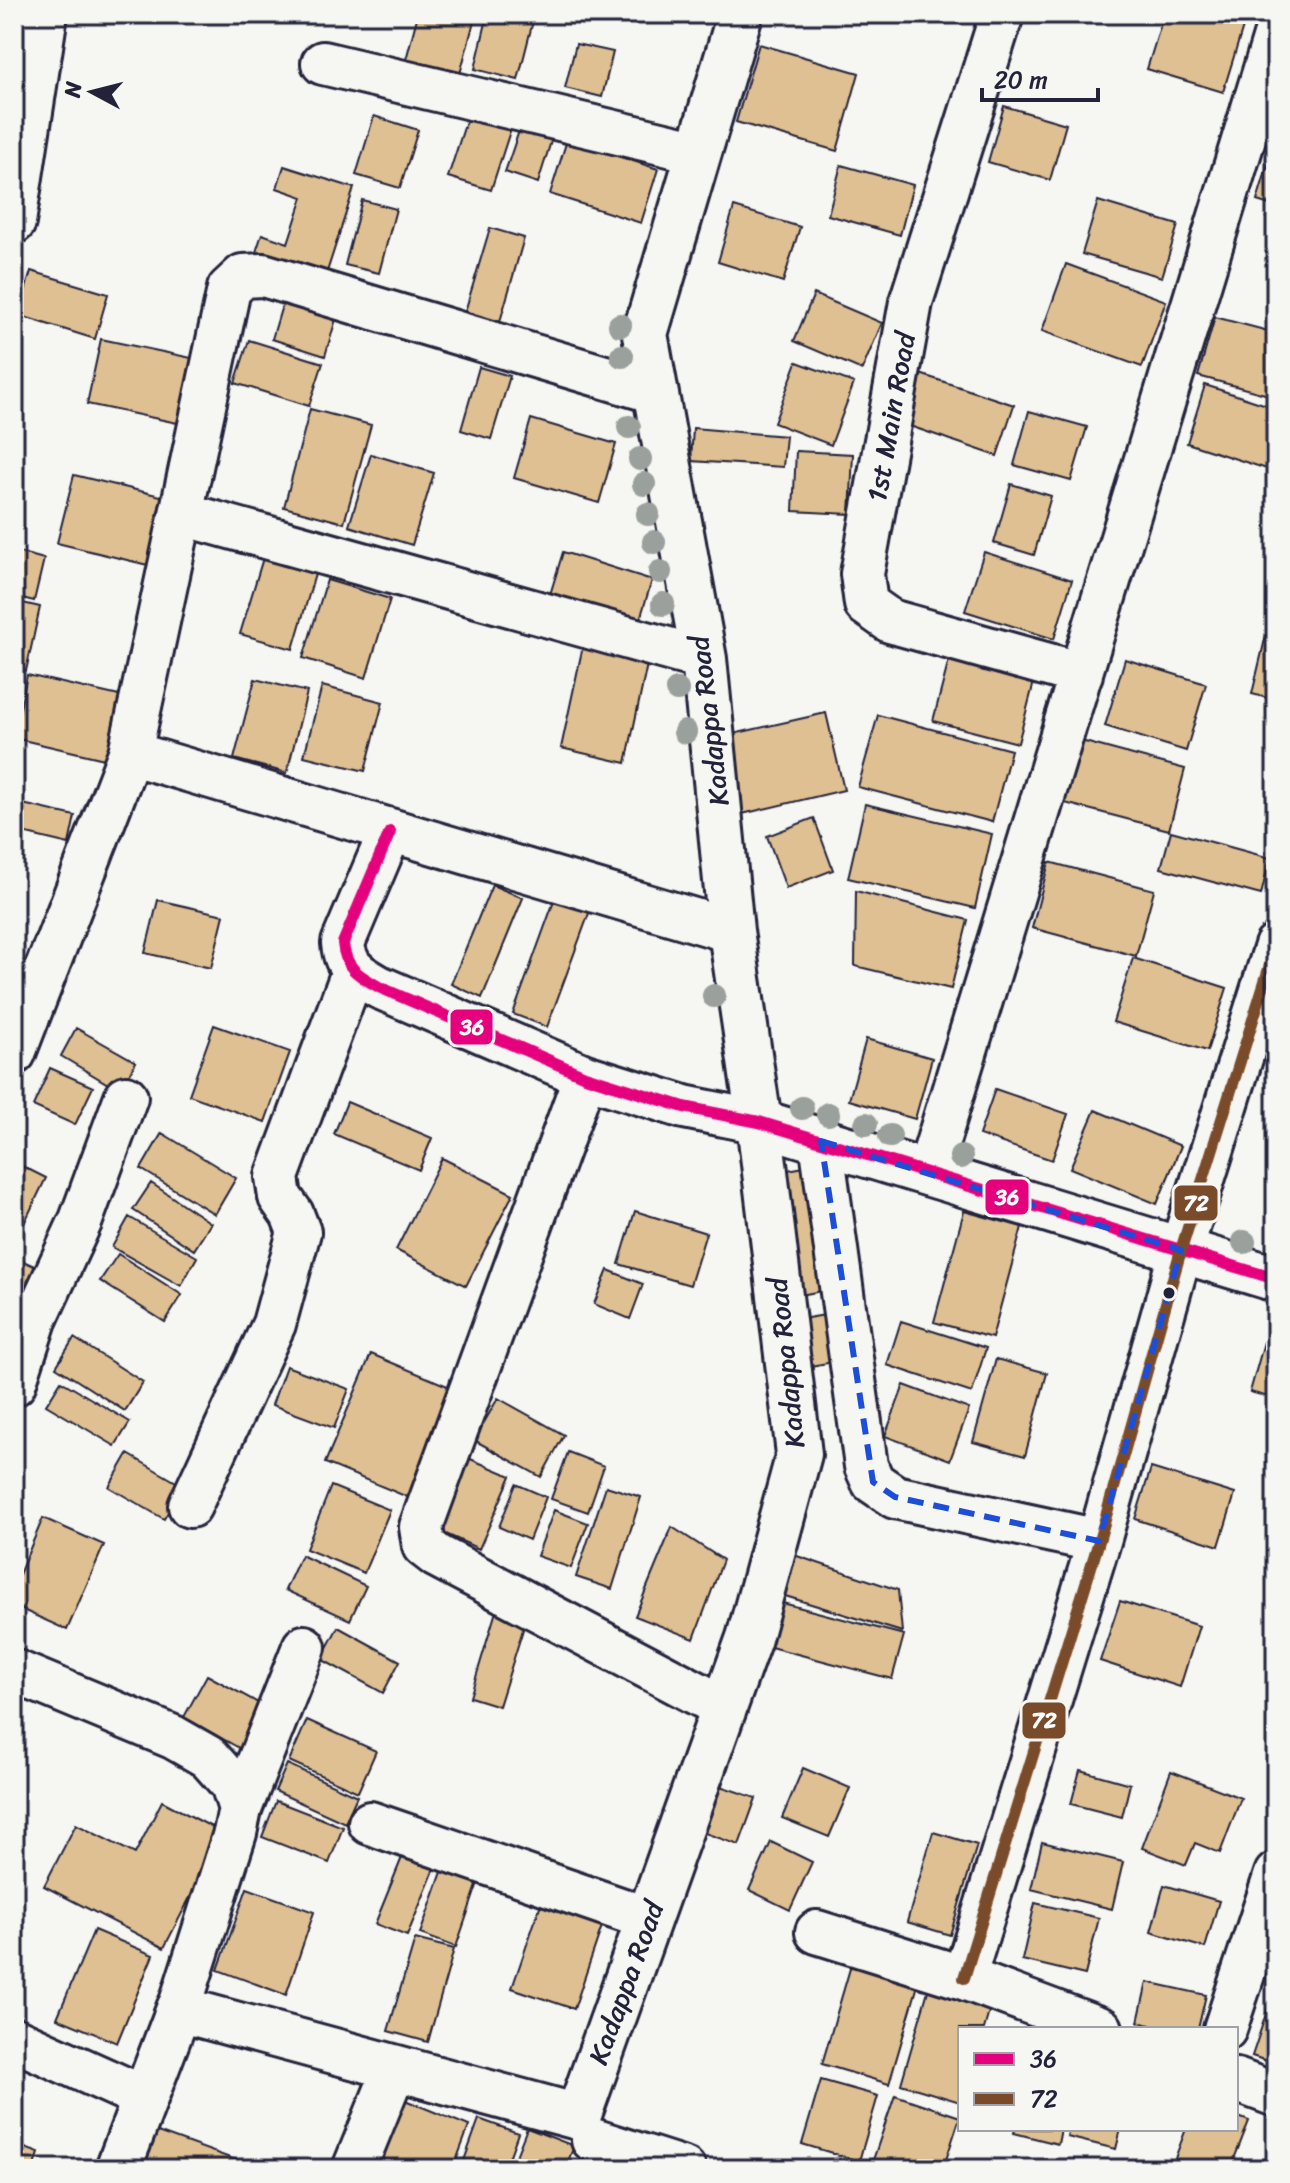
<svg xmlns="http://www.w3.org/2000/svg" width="1290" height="2183" viewBox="0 0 1290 2183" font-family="Sriracha,sans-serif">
  <rect width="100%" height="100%" fill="#f6f6f2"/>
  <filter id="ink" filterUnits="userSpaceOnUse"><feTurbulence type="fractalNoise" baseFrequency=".0125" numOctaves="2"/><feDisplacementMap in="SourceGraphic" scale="16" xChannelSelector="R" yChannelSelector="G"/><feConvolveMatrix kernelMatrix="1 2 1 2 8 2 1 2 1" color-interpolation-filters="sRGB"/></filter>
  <g filter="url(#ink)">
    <path fill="#dfc092" stroke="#22223b" stroke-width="2" d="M418 14H476L457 85 403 71Z
      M488 14H520L534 17 518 80 475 69Z
      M537 14H571L568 23Z
      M1164 14H1247L1223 92 1147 69Z
      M576 44 613 52 602 97 565 88Z
      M759 44 859 73 837 151 736 122Z
      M1004 106 1066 124 1050 180 988 162Z
      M469 112 512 125 491 190 448 177Z
      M374 116 418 130 400 188 356 175Z
      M521 125 553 135 538 183 505 172Z
      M567 140 658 169 641 223 550 194Z
      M1271 154 1276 155V207L1257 201Z
      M841 165 913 185 900 235 828 215Z
      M284 166 354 188 324 281 254 258 262 234 288 243 303 197 277 188Z
      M362 200 396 209 379 273 345 265Z
      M1098 201 1178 225 1162 277 1082 254Z
      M734 207 800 227 783 282 718 262Z
      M490 228 524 238 499 325 464 315Z
      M1066 264 1166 301 1142 367 1042 331Z
      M31 271 108 294 95 339 18 315Z
      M286 292 339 309 325 356 272 339Z
      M814 294 882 323 862 370 794 341Z
      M1215 317 1276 333V397L1198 376Z
      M101 339 201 360 187 425 87 404Z
      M249 340 323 363 309 406 235 383Z
      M797 362 854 383 831 445 774 423Z
      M479 367 510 376 491 439 461 430Z
      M920 374 1014 405 997 456 904 424Z
      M1205 385 1276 408V451L1270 470 1187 443Z
      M310 409 371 425 344 523 284 507Z
      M1029 411 1087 427 1071 481 1014 465Z
      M531 419 616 444 599 503 514 478Z
      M693 428 786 436 783 467 691 461Z
      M796 451 853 454 850 514 793 511Z
      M371 454 434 473 412 545 349 526Z
      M74 475 173 499 156 567 57 543Z
      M1011 484 1051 496 1034 555 994 543Z
      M266 548 318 564 293 649 240 634Z
      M14 551 44 559 34 601 14 596Z
      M563 552 652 580 638 626 549 598Z
      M984 552 1072 580 1054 639 965 611Z
      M327 580 390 599 366 678 303 658Z
      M14 601 40 607 26 671 14 668Z
      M1266 635 1276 637V700L1252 694Z
      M584 641 649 655 626 763 561 748Z
      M1125 659 1206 684 1186 751 1105 726Z
      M949 660 1034 682 1018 743 933 721Z
      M27 675 128 698 113 761 14 738Z
      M255 679 307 692 287 773 234 759Z
      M322 686 383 702 365 771 304 756Z
      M826 713 844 790 742 814 724 736Z
      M878 715 1011 750 992 822 858 787Z
      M1081 741 1185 769 1169 830 1065 803Z
      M14 802 75 816 69 844 14 831Z
      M865 804 992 834 975 908 848 878Z
      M814 818 833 870 786 888 767 836Z
      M1171 831 1270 858 1261 895 1161 868Z
      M1049 862 1154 890 1136 956 1032 928Z
      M492 885 523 898 482 998 451 984Z
      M856 891 968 920 951 989 855 966Z
      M557 893 592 905 547 1027 513 1014Z
      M158 900 224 915 211 968 145 953Z
      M1133 958 1227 988 1207 1051 1113 1022Z
      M214 1025 290 1052 265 1122 189 1095Z
      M76 1028 136 1062 120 1091 61 1056Z
      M866 1039 932 1058 915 1119 849 1100Z
      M50 1068 93 1087 75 1125 33 1106Z
      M995 1089 1068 1114 1052 1160 979 1135Z
      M347 1102 432 1138 419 1170 334 1134Z
      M1095 1110 1181 1146 1157 1204 1070 1168Z
      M162 1133 236 1178 215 1214 141 1169Z
      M442 1158 513 1194 466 1286 396 1250Z
      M14 1162 46 1178 19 1234 14 1232Z
      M815 1165 838 1288 800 1295 777 1172Z
      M151 1183 211 1223 194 1250 133 1210Z
      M635 1211 706 1233 690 1285 619 1264Z
      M964 1211 1022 1227 992 1338 934 1322Z
      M129 1217 197 1257 181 1286 112 1247Z
      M118 1254 182 1295 165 1322 100 1281Z
      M14 1257 39 1268 22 1305 14 1302Z
      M608 1270 643 1284 630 1319 594 1304Z
      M1273 1310 1276 1311V1399L1250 1392Z
      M837 1313 845 1360 793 1369 784 1322Z
      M901 1321 986 1348 972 1393 887 1365Z
      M74 1338 143 1382 125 1411 56 1367Z
      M371 1354 462 1392 417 1501 325 1463Z
      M996 1359 1047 1373 1025 1456 973 1442Z
      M286 1366 349 1389 334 1428 272 1405Z
      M61 1381 130 1422 115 1446 46 1405Z
      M904 1385 969 1409 950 1460 885 1436Z
      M498 1398 564 1435 541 1477 474 1440Z
      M568 1452 604 1466 588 1512 551 1499Z
      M128 1454 183 1486 164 1519 109 1487Z
      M468 1458 511 1476 479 1549 437 1530Z
      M1151 1468 1235 1494 1219 1546 1135 1519Z
      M516 1484 546 1497 529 1540 499 1527Z
      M331 1486 390 1510 364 1573 306 1549Z
      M606 1486 641 1497 612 1589 576 1577Z
      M554 1510 588 1523 571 1568 537 1556Z
      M43 1518 104 1545 67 1630 14 1606V1586Z
      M672 1527 723 1560 694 1639 635 1616Z
      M301 1555 366 1586 350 1620 285 1590Z
      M794 1555 898 1590 902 1632 782 1595Z
      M500 1598 530 1607 499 1706 470 1697Z
      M775 1601 904 1635 892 1679 763 1645Z
      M1120 1601 1199 1626 1180 1687 1100 1661Z
      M338 1627 400 1661 383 1693 321 1659Z
      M207 1675 271 1710 248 1753 184 1717Z
      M307 1720 376 1751 358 1792 289 1761Z
      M287 1764 357 1796 345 1823 275 1791Z
      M803 1768 850 1788 829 1837 782 1818Z
      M1080 1770 1130 1784 1122 1817 1071 1804Z
      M1171 1771 1241 1798 1220 1853 1195 1843 1186 1865 1142 1848Z
      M711 1783 756 1798 739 1845 696 1830Z
      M162 1801 223 1833 164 1948 44 1886 76 1824 135 1854Z
      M276 1801 343 1827 329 1863 262 1837Z
      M933 1832 977 1845 950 1935 907 1922Z
      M771 1842 812 1862 790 1910 749 1890Z
      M1042 1842 1123 1862 1112 1909 1031 1889Z
      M407 1845 439 1858 407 1936 375 1924Z
      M448 1855 483 1868 456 1947 420 1934Z
      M1164 1885 1219 1901 1205 1948 1151 1932Z
      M247 1888 314 1912 286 1995 218 1970Z
      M546 1889 607 1911 574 2009 512 1988Z
      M1035 1903 1099 1918 1085 1975 1022 1960Z
      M94 1930 153 1955 117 2043 57 2018Z
      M415 1939 454 1949 428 2042 388 2031Z
      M851 1965 918 1985 889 2084 822 2064Z
      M1147 1982 1206 1995 1198 2029H1166L1138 2022Z
      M929 1987 991 2005 984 2029H960V2102L901 2084Z
      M1274 1990H1276V2064L1252 2056Z
      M821 2080 878 2096 859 2161 802 2144Z
      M895 2095 960 2117 943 2169H870Z
      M405 2100 469 2126 453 2169H387L380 2166Z
      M1236 2116 1249 2121 1230 2169H1171L1186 2129H1236Z
      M479 2119 518 2133 505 2169H461Z
      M527 2128 574 2146 565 2169H511Z
      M1015 2129H1061L1058 2144 1014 2133Z
      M1069 2129H1121L1116 2149 1067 2137Z
      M152 2130 236 2160 233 2169H138Z
      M14 2144 39 2153 34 2169H14Z"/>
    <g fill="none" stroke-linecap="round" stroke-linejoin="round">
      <defs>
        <path id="minor" d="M1002 14 911 302 862 574 866 604 890 621 1081 674
          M323 63 699 152
          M14 222 46 14
          M183 514 704 659
          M130 753 731 931
          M390 832 343 943C345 968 358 975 379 987L585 1076 684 1107 759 1122
          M14 1053 130 753 229 289 243 276 263 275 655 392
          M585 1076 421 1527 424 1546 437 1556 725 1708
          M821 1141 866 1466 873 1482 895 1497 1099 1541
          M928 1174 1276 33
          M14 1384 35 1320 81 1220 126 1097
          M190 1506 274 1324 299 1232 292 1214 280 1197 277 1177 353 972
          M14 1671 173 1737 208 1757 232 1784 240 1809 235 1833 179 2009
          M240 1809 304 1647
          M370 1823 649 1919
          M817 1932 964 1978 1101 2029
          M964 1978 1099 1541 1181 1250 1276 946
          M1225 2029 1276 1874
          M14 2039 145 2098
          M1236 2080 1276 2095
          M593 2140 684 2169
          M354 2169 395 2068"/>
        <path id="secondary" d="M759 1122 1276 1279
          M118 2169 179 2009 578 2117 749 1638 799 1454 759 1122 731 931 704 659 645 334 740 14"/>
      </defs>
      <use href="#minor" stroke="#22223b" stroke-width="48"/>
      <use href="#secondary" stroke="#22223b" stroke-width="50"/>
      <use href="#minor" stroke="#f6f6f2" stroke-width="42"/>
      <use href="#secondary" stroke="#f6f6f2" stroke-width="44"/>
      <defs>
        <path id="bus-1" d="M390 832 343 943C345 968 358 975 379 987L585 1076 684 1107 759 1122 1276 1279"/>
        <path id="bus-2" d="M964 1978 1099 1541 1181 1250 1276 946"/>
      </defs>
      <use href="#bus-1" stroke="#f6f6f2" stroke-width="18"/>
      <use href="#bus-2" stroke="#f6f6f2" stroke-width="18"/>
      <use href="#bus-1" stroke="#e5007d" stroke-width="12"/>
      <use href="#bus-2" stroke="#7a4b2a" stroke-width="12"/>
    </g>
    <g fill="#9aa09c">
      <circle cx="620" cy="325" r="12"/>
      <circle cx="622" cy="356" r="12"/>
      <circle cx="629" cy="427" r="12"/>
      <circle cx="640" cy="459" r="12"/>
      <circle cx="644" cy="484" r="12"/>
      <circle cx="648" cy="514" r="12"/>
      <circle cx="654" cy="542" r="12"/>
      <circle cx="660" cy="572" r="12"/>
      <circle cx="663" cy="604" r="12"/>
      <circle cx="677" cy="690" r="12"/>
      <circle cx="685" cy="732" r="12"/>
      <circle cx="714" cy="996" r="12"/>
      <circle cx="802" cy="1108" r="12"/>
      <circle cx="828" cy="1114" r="12"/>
      <circle cx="866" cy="1124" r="12"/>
      <circle cx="890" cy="1136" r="12"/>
      <circle cx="961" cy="1157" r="12"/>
      <circle cx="1244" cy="1242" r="12"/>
    </g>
  </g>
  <path fill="none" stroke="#1d4ed8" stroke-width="6" stroke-dasharray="16 10" stroke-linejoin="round" d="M821 1141 1181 1250 1099 1541 895 1497 873 1482Z"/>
  <circle fill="#22223b" stroke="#f6f6f2" stroke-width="3" cx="1169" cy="1293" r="7"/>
  <g text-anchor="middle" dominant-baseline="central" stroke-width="6" stroke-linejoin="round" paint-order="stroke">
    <g font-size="28" fill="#22223b" stroke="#f6f6f2">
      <text transform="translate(891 417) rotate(-80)">1st Main Road</text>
      <text transform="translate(709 721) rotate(-97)">Kadappa Road</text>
      <text transform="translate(786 1363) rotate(-96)">Kadappa Road</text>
      <text transform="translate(626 1983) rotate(-70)">Kadappa Road</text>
    </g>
  </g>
  <g stroke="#f6f6f2" stroke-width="3">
    <rect x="449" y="1008" width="45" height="38" rx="8" fill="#e5007d"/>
    <rect x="984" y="1178" width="46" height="38" rx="8" fill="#e5007d"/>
    <rect x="1173" y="1184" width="46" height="38" rx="8" fill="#7a4b2a"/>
    <rect x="1021" y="1701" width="46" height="39" rx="8" fill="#7a4b2a"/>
  </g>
  <g font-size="22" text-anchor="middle" font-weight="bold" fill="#fff">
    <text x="472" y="1035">36</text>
    <text x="1007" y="1205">36</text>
    <text x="1196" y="1211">72</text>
    <text x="1044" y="1728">72</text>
  </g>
  <rect width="1290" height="2183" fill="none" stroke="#f6f6f2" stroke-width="48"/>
  <rect x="24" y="24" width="1242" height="2135" fill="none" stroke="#22223b" stroke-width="3" filter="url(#ink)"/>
  <rect x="958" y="2027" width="280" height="104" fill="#f6f6f2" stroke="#a1a1a9" stroke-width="2"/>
  <rect x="974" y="2053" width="40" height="12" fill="#e5007d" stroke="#a1a1a9" stroke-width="2"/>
  <text x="1030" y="2067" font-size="24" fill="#22223b">36</text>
  <rect x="974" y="2093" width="40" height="12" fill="#7a4b2a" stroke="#a1a1a9" stroke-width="2"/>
  <text x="1030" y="2107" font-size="24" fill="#22223b">72</text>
  <g transform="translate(92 92) rotate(277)" stroke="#f6f6f2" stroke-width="6" paint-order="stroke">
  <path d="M0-6L14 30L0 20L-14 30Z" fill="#22223b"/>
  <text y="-12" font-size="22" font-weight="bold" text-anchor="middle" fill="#22223b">N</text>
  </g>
  <path d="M982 88v12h116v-12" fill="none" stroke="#22223b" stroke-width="4"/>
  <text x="994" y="88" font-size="24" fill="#22223b" stroke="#f6f6f2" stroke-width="6" paint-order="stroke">20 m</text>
</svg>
